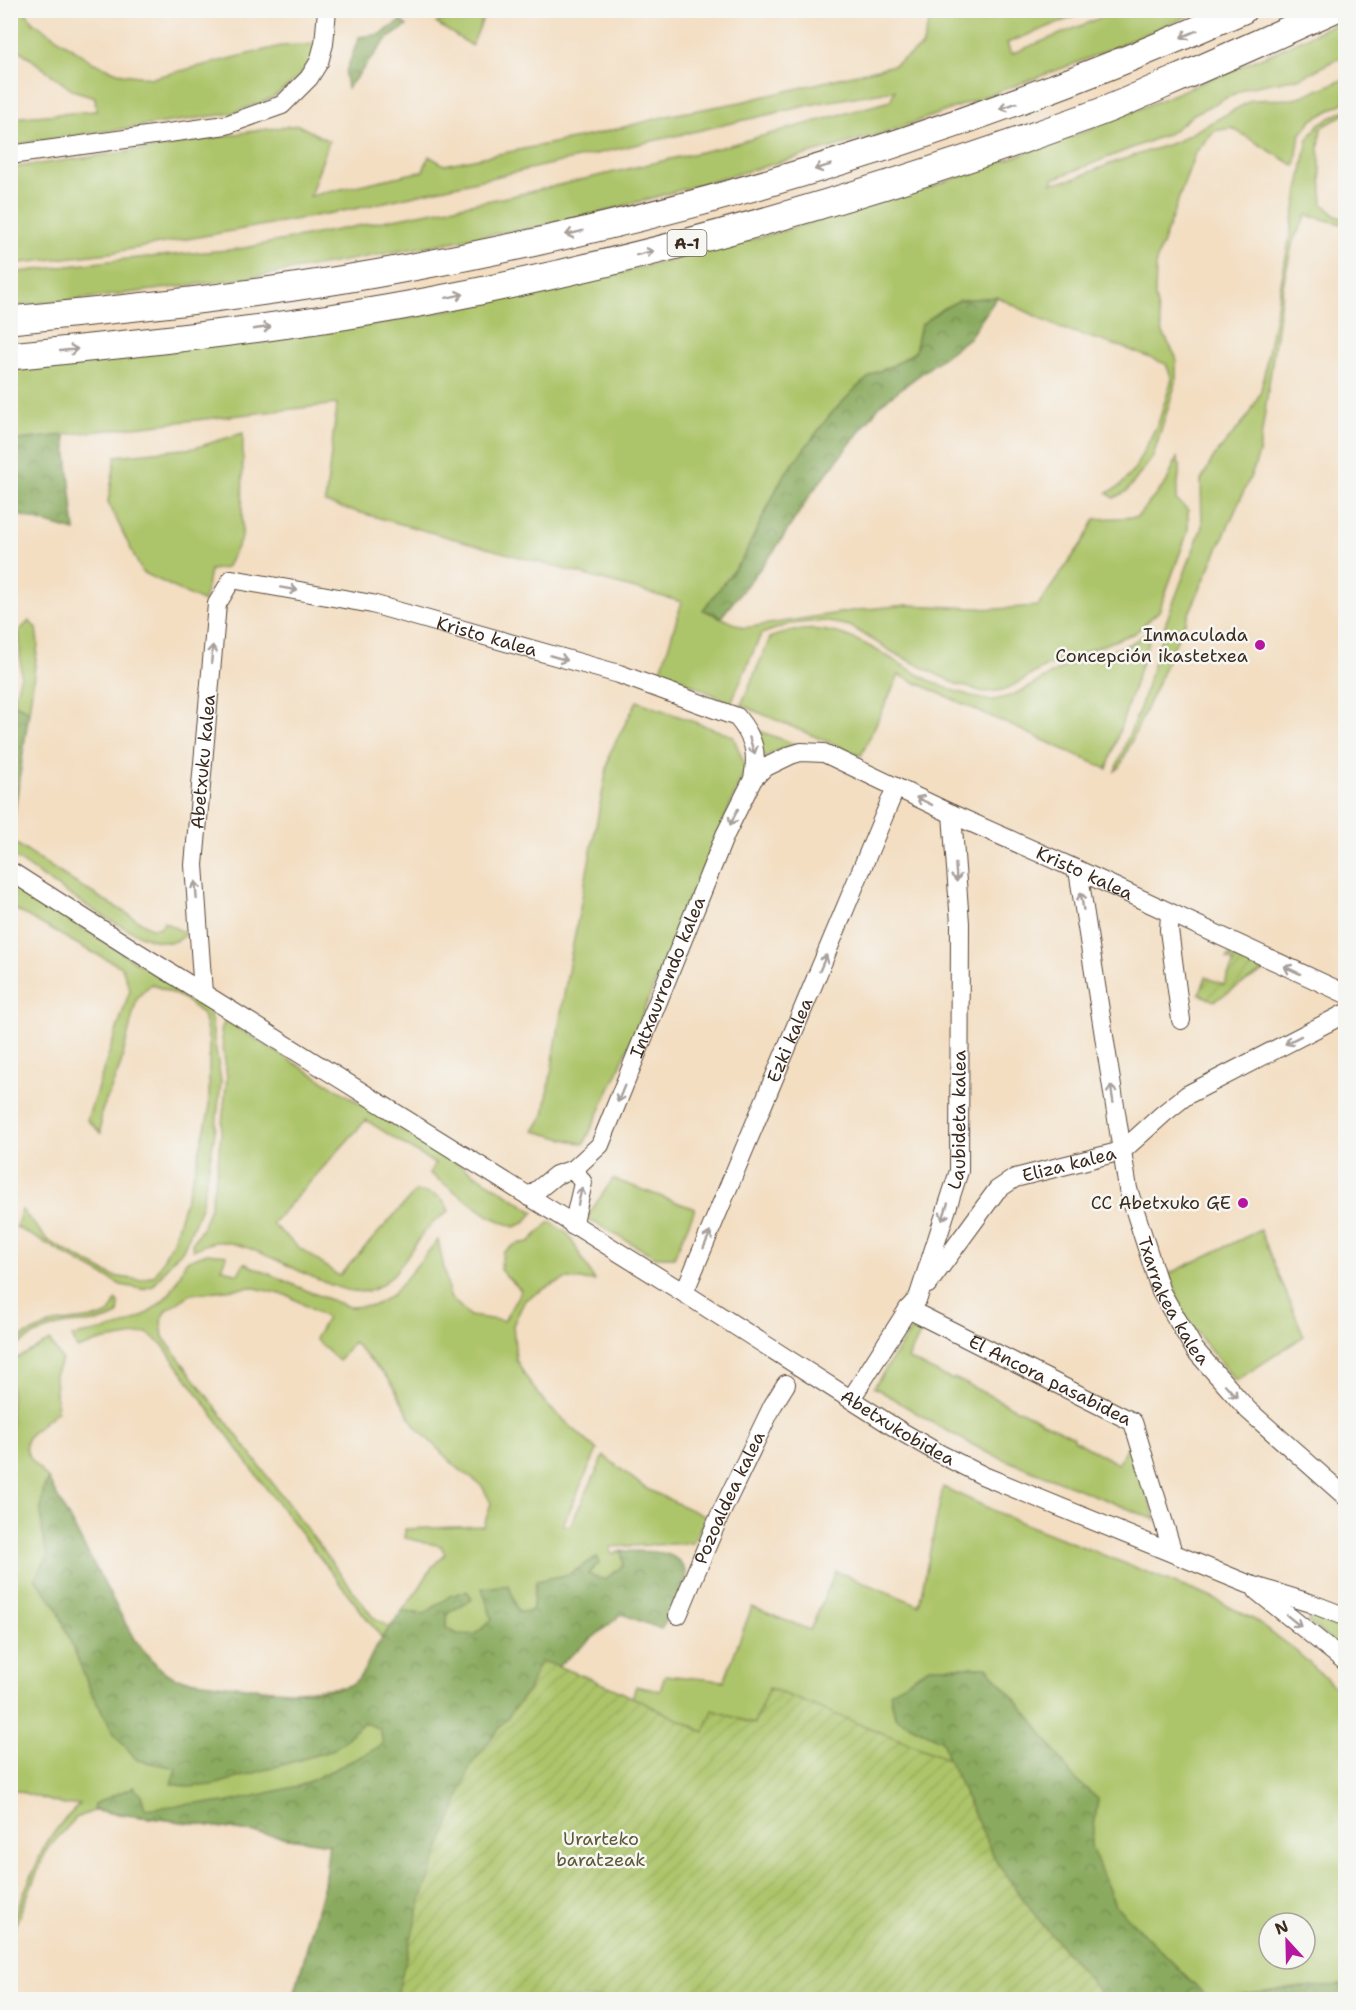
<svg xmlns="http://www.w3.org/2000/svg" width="1356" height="2010" viewBox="0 0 1356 2010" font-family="'Shantell Sans',sans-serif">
  <defs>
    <pattern id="forest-crowns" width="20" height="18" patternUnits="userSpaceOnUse" patternTransform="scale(1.5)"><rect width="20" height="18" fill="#8aaa5e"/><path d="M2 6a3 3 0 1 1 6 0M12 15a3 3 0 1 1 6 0" fill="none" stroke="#728b4d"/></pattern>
    <pattern id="garden-furrows" width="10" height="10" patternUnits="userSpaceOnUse" patternTransform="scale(1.5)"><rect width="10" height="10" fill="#adc56a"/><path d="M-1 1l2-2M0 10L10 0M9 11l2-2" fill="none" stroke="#96a95b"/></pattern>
  </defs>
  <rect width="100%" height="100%" fill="#f6f6f2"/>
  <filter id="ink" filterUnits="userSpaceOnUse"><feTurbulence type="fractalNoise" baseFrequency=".0167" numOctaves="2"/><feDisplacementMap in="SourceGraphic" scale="12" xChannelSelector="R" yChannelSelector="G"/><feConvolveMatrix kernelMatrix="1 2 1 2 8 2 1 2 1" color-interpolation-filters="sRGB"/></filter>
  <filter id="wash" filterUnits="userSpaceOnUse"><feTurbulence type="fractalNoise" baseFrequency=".008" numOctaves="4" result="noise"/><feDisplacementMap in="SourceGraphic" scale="24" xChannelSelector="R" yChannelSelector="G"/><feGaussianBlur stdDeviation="1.35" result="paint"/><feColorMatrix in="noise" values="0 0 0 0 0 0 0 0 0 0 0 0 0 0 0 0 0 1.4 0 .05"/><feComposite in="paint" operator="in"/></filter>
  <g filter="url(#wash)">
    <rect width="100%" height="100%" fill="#f3dec2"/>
    <path fill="#adc56a" stroke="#747844" stroke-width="1.5" fill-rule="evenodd" d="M10 11H25L33 22 94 63 123 74 152 78 281 46 318 44 313 56 299 77 272 98 233 113 11 145V118L96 111 95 97 72 90 19 50 11 46Z
      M461 11H486L472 46 436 23Z
      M932 11H1089L1007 43 1011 54 1117 11H1200L1079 62 891 131 570 221 248 278 66 301 11 306V273L127 259 239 249 512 196 722 147 890 101 895 90 819 103 354 209 109 253 11 264 10 168 149 149 253 131 298 125 329 141 310 196 423 171 429 156 444 165 593 135 671 115 741 102 894 65 922 47Z
      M1345 19V56L1333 61 1303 77 1246 88 1194 114 1170 133 1053 179 1052 183 1073 179 1112 163 1176 142 1252 100 1294 99 1345 79V102L1312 120 1300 135 1295 166 1232 128 1214 131 1195 153 1156 262 1155 297 1162 331 1176 357V382L1153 457 1127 491 1114 498 1107 493 1120 486 1134 470 1159 421 1172 379 1166 364 1125 348 1060 328 997 297 960 300 921 325 915 352 894 365 874 374 782 478 743 558 704 610 744 628 858 610 907 605 997 609 1038 606 1084 540 1095 519 1137 517 1166 483 1177 458 1180 466 1176 500 1188 510V531L1159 611 1135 633 1045 667 1005 690 984 692 956 684 894 653 850 626 823 621 790 624 761 634 731 703 661 670 682 602 325 503 337 404 11 441 10 370 376 324 560 288 750 240 922 190 1089 130 1277 51Z
      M1345 110V114L1321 128 1319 148 1323 204 1336 216 1345 219V225L1307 215 1293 241 1283 286 1259 453 1253 471 1120 767 1115 771 1141 705 1166 622 1202 527 1201 481 1213 458 1249 415 1261 391 1308 139 1320 123Z
      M243 433 242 537 226 568 210 570 204 602 142 572 108 502 116 456 194 448Z
      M29 621 36 628 38 644 29 711 13 703 21 675 19 631Z
      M1153 628 1107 769 899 675 861 756 741 705 770 638C848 605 895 676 965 694 973 696 983 701 991 700 1018 698 1043 677 1066 666 1088 657 1115 653 1135 641 1141 637 1147 632 1153 628Z
      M637 701 733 736 746 768 616 1076 584 1144 534 1131 544 1115 569 965 610 753Z
      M751 728 797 745 777 751 760 760Z
      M10 840 74 882 151 928 161 927 164 922 187 934C180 939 175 943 166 942 130 941 44 877 11 855Z
      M10 882 209 1008 221 1081 216 1127 201 1207 183 1250 173 1259 153 1286 142 1289 121 1285 16 1227 22 1210 48 1241 113 1276 140 1280 155 1275 173 1241 194 1173 209 1112V1042L203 1014 183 998 151 984 137 998 120 1067 101 1113V1133L87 1120 130 990 122 967 86 949 11 907Z
      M225 1020 502 1191 534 1212 524 1223 514 1227 489 1216 429 1173 435 1164 366 1120 272 1224 296 1245 339 1276 416 1191C434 1194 442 1194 449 1211 444 1215 438 1218 434 1222 411 1241 403 1275 374 1289 339 1306 259 1238 215 1242 208 1243 200 1247 193 1250L192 1244 203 1226 210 1207 217 1170 227 1078 221 1030Z
      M613 1179 695 1209 674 1257H656L586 1218Z
      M550 1222 568 1234 595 1281 566 1279 549 1286 525 1300 513 1325 516 1359 526 1377 546 1404 597 1450 563 1525 570 1526 604 1456 645 1488 706 1517 693 1543 610 1547 611 1554 622 1551 623 1565 546 1646 397 1994 398 1999H293L324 1885 329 1844 191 1823 93 1811 76 1818 47 1849 11 1935V1923L45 1845 62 1822 80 1804 64 1805 11 1789V1361L50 1341 62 1360 55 1375 57 1412C19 1441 15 1443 48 1479L42 1491 136 1679 276 1693 353 1686 370 1670 405 1611H402L420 1587 432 1567 445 1554 441 1546 405 1538V1529L484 1526 491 1503 482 1486 456 1467 415 1426 391 1382 353 1342 339 1361 315 1339 327 1318 289 1296 251 1287 191 1294 167 1310 161 1320 163 1337 372 1616 390 1628 382 1638 263 1484 162 1344 147 1333 100 1341 77 1349 72 1336C111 1330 141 1326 169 1294 176 1286 181 1272 186 1261L207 1253 227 1255 221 1268 238 1274 244 1263 310 1292 349 1307 373 1306 392 1295 438 1240 450 1297 470 1316 504 1321 521 1290 500 1270 503 1253 516 1244 529 1242Z
      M1260 1230 1304 1336 1236 1381 1210 1350 1184 1315 1169 1274Z
      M116 1300 119 1303 118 1315C100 1325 81 1322 62 1325 43 1329 26 1339 11 1350V1341L54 1323 102 1317 110 1313Z
      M912 1328 922 1330 908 1359 952 1380 954 1378 1074 1437V1440L1118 1464 1130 1440 1156 1520 986 1452 938 1426 874 1387Z
      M943 1487 1012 1519 1210 1597 1253 1619 1297 1652 1345 1696V1999H1104L1105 1998 997 1863 948 1759 769 1689 754 1724 704 1732 632 1698 636 1686 660 1691 665 1675 724 1681 752 1607 810 1630 836 1571 919 1605ZM1269 1923H1305V1959H1269Z
      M1315 1611 1345 1622V1652L1308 1622Z"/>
    <path fill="url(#forest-crowns)" stroke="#626a3e" stroke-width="1.5" d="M401 21 407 26 387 39 347 89 345 74 359 37 381 34Z
      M997 297 969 338 882 403 813 491 774 551 721 617 703 610 743 558 782 478 830 415 856 388 874 373 894 365 915 352 921 325 942 309 960 300Z
      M65 435 75 531 11 513V441Z
      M13 703 29 711 11 838 10 714Z
      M48 1479 134 1639 161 1670 176 1678C211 1683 325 1702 353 1683 365 1675 368 1660 375 1649 383 1636 393 1623 402 1611L424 1614 450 1596 467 1591 472 1599 448 1613 446 1628 459 1635 476 1634 492 1619 482 1588 509 1585 518 1612 532 1611 536 1581 569 1574 597 1557 599 1563 588 1574 605 1580 623 1565 622 1551C649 1552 683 1546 687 1580L661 1629 622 1614 558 1666 540 1662 528 1691 471 1765 397 1994 398 1999 293 2000 324 1885 329 1844 191 1823 93 1810 94 1804 133 1787 141 1795 145 1809 198 1803H225L302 1785 368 1753 383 1743 380 1729 364 1722 340 1745 330 1751 213 1785 188 1787 171 1784 176 1768 137 1760 115 1735 92 1694 56 1606 35 1578 48 1556C41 1532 37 1502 48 1479Z
      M929 1667H987L1032 1719 1073 1777 1098 1799 1091 1847 1115 1905 1209 1999H1104L1105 1998 1034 1914 997 1863 948 1759 942 1741 895 1717 890 1693Z
      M1345 1985V1999H1216L1301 1987Z"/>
    <path fill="url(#garden-furrows)" stroke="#747844" stroke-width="1.5" d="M1229 955 1264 971 1214 1001 1199 994 1206 977 1224 985 1234 962 1227 959Z
      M540 1661C597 1677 651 1707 704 1732L713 1710 754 1724 769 1688 948 1759 997 1863 1034 1914 1105 1998 398 1999 397 1994 421 1900 471 1765 528 1691Z"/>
  </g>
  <g filter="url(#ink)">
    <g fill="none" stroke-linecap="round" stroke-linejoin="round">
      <defs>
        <g id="minor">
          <path d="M10 155 226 125 282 105 309 78 319 62 324 44 327 10"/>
          <path id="s1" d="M1078 870 1128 1189 1161 1292 1195 1350 1226 1385 1248 1410 1346 1497"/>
          <path id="s2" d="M10 871 137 952 684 1293 902 1432 940 1454 984 1476 1248 1584 1310 1603 1346 1617"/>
          <path d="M1170 913 1169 930 1181 1020"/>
          <path id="s3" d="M203 993 194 865 217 604 232 579 372 604 619 674 737 717C754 738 758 752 753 779"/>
          <path id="s4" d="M529 1197 556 1175 574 1169 600 1145 725 835 753 779 764 768 791 755 801 752 824 753 952 814 1078 870 1346 994"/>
          <path d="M573 1226 583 1183 574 1169"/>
          <path id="s5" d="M928 1284 997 1190 1015 1178 1122 1151 1163 1114 1187 1095 1346 1013"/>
          <path id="s6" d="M684 1293 896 787"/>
          <path id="s7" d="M908 1309 1133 1422 1173 1553"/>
          <path id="s8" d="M851 1399 908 1309 918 1298 959 1171 960 923 952 814"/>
          <path d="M1257 1591 1346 1662"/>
          <path id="s9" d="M678 1615 719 1517 773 1405 786 1384"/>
        </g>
        <path id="highway" d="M10 320C147 307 283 292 418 266 702 213 979 127 1243 10
          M10 356C152 342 294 327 435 300 658 257 878 193 1092 115 1115 107 1138 96 1161 86 1219 61 1275 36 1332 10"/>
      </defs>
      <use href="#minor" stroke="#574537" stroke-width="20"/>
      <use href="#highway" stroke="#574537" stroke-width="29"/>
      <use href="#minor" stroke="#fff" stroke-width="18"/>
      <use href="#highway" stroke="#fff" stroke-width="27"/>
    </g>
    <defs><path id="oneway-shaft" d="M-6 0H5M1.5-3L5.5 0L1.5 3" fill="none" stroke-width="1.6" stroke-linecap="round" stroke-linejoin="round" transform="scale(1.5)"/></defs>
    <g stroke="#a79f9a">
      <use href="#oneway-shaft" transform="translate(1189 34) rotate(157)"/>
      <use href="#oneway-shaft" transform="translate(1008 106) rotate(160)"/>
      <use href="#oneway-shaft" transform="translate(823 167) rotate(163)"/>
      <use href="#oneway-shaft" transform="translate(574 233) rotate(166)"/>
      <use href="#oneway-shaft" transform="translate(645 253) rotate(-14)"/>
      <use href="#oneway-shaft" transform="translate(455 296) rotate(-12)"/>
      <use href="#oneway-shaft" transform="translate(262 328) rotate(-8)"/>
      <use href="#oneway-shaft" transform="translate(69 350) rotate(-6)"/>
      <use href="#oneway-shaft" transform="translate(289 589) rotate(10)"/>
      <use href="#oneway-shaft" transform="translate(212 654) rotate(-85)"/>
      <use href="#oneway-shaft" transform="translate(559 658) rotate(16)"/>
      <use href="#oneway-shaft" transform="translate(752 746) rotate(73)"/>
      <use href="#oneway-shaft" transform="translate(924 801) rotate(-154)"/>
      <use href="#oneway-shaft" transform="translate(734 817) rotate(116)"/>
      <use href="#oneway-shaft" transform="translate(956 873) rotate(86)"/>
      <use href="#oneway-shaft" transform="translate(196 890) rotate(-94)"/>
      <use href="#oneway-shaft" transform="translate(1082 901) rotate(-99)"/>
      <use href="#oneway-shaft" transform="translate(823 963) rotate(-67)"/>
      <use href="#oneway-shaft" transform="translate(1292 970) rotate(-155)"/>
      <use href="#oneway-shaft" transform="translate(1293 1040) rotate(153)"/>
      <use href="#oneway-shaft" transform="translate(621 1094) rotate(112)"/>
      <use href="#oneway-shaft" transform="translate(1112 1094) rotate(-99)"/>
      <use href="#oneway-shaft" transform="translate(580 1196) rotate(-77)"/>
      <use href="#oneway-shaft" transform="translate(945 1212) rotate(108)"/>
      <use href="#oneway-shaft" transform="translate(707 1240) rotate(-67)"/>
      <use href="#oneway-shaft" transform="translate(1231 1391) rotate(48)"/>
      <use href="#oneway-shaft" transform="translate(1294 1621) rotate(39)"/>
    </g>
  </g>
  <g fill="#b5179e" stroke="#f6f6f2" stroke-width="2">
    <circle cx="1260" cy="645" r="6"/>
    <circle cx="1243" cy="1203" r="6"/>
  </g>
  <g text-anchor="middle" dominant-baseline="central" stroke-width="5" stroke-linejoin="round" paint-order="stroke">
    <rect fill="#f6f6f2" stroke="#73675e" stroke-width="1.5" x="667.5" y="230" width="39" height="26" rx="4.5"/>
    <g font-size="16" font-weight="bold" fill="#3b2a1e">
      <text x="687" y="243">A-1</text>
    </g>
    <g font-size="18" fill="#3b2a1e" stroke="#f6f6f2" text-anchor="end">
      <text x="1248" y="635">Inmaculada<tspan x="1248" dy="21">Concepción ikastetxea</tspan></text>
      <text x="1231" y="1203">CC Abetxuko GE</text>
    </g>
    <g font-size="18" fill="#3b2a1e" stroke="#f6f6f2">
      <text stroke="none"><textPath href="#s3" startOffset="681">Kristo kalea</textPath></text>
      <text stroke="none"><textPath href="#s3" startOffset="232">Abetxuku kalea</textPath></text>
      <text stroke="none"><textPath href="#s4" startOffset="852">Kristo kalea</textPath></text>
      <text stroke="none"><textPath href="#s4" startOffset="270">Intxaurrondo kalea</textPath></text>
      <text stroke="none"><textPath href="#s6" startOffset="274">Ezki kalea</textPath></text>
      <text stroke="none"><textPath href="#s8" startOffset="306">Laubideta kalea</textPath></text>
      <text stroke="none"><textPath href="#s5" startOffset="194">Eliza kalea</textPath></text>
      <text stroke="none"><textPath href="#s1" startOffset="444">Txarrakea kalea</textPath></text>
      <text stroke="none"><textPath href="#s7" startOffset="159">El Ancora pasabidea</textPath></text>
      <text stroke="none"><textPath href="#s2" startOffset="1048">Abetxukobidea</textPath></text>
      <text stroke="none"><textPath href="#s9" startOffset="128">Pozoaldea kalea</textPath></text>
    </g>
    <g font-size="18" fill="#5d5835" stroke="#f6f6f2">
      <text x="601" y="1839">Urarteko<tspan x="601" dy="21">baratzeak</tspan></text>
    </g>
  </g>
  <rect width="1356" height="2010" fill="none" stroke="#f6f6f2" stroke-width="36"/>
  <g transform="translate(1287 1941) rotate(338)"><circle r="28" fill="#f6f6f2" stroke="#aba49d" stroke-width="1.5"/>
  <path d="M0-4.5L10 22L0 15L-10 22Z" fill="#b5179e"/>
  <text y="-9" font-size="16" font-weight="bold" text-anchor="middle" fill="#3b2a1e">N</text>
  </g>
</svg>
